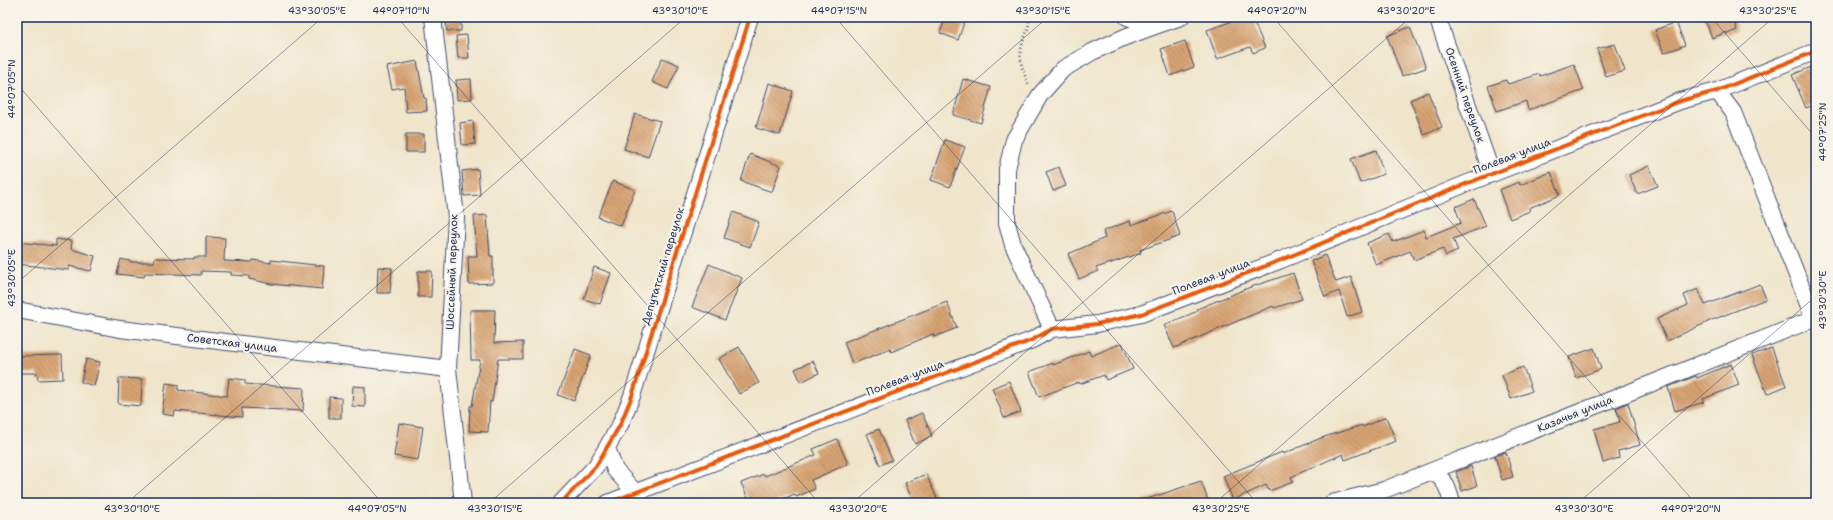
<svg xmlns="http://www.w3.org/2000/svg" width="1833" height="520" viewBox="0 0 1833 520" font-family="'Shantell Sans',sans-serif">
  <defs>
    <pattern id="building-back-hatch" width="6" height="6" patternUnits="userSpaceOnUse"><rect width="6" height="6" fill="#d8a372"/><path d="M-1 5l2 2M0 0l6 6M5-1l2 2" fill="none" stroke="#ae8561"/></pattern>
  </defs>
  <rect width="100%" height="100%" fill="#f7f3e8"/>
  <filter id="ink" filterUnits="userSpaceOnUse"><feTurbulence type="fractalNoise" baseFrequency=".025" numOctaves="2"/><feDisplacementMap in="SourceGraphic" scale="8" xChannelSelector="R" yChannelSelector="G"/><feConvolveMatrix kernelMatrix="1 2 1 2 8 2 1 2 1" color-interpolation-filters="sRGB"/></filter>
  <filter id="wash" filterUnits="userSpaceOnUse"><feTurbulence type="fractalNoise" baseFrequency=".012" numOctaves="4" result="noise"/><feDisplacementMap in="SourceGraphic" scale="16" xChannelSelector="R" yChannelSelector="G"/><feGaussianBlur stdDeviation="0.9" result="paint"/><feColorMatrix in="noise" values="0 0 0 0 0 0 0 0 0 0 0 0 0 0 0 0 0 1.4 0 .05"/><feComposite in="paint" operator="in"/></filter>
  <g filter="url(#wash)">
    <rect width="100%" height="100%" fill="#f0e5cb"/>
    <g id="blocks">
      <path fill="url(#building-back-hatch)" d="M946 17H966L958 40 940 33Z
        M1244 17H1252L1265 48 1253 53 1250 47 1217 59 1207 30Z
        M1704 17H1733L1737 30 1727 34V32L1712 38Z
        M446 20H461V31H447Z
        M1676 22 1685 45 1664 53 1655 30Z
        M1410 27 1426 68 1402 76 1387 36Z
        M467 35 469 58H458L456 36Z
        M1185 41 1194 67 1170 76 1161 49Z
        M1615 44 1625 71 1606 77 1597 49Z
        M662 58 679 65 668 89 652 82Z
        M417 61 424 98H426L427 111 406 112 404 87 392 89 387 67Z
        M1574 64 1584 90 1528 110 1526 101 1497 111 1488 86 1506 80 1508 84 1540 74V76Z
        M1816 65V104L1806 108 1792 75Z
        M471 79 472 99 457 100 456 80Z
        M963 79 991 87 981 123 953 115Z
        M769 83 793 91 780 135 756 128Z
        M1428 92 1442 127 1424 135 1410 100Z
        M635 114 660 121 648 157 624 149Z
        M473 121 475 144 462 145 460 123Z
        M406 134H424V152H406Z
        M945 140 965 147 950 187 931 180Z
        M1376 150 1384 174 1360 183 1351 159Z
        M750 154 781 166 772 192 741 181Z
        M1649 166 1658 186 1637 194 1629 175Z
        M1059 167 1066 186 1053 191 1046 172Z
        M478 169 480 195 464 196 462 171Z
        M1551 172 1560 195 1529 208 1530 211 1510 219 1499 190 1519 182 1520 185Z
        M613 181 635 190 621 226 598 217Z
        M1474 199 1486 226 1453 239 1458 251 1446 256 1443 249 1414 260 1410 251 1376 265 1367 243 1389 234 1393 242 1424 230 1426 237 1461 223 1455 207Z
        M1172 211 1180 236 1140 250 1141 253 1096 268 1098 271 1079 279 1068 254 1105 238 1103 231 1130 221 1131 225Z
        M733 212 759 222 750 247 724 238Z
        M487 215 490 256H493V283L469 284 468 256H477L474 216Z
        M206 237 225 238 224 261 252 262 253 260 271 263V260L324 266 322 289 271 284 249 279V276L231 275V272L201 271V275L145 273 144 277 117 274 121 259 133 262H154L155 258 194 259V257H206Z
        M56 239 72 241 71 249 95 256 91 271 69 266V270L17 264V242L56 246Z
        M1325 255 1336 282 1351 277 1362 312 1347 317 1339 291 1325 297 1311 261Z
        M709 264 742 278 725 320 692 307Z
        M378 267 392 268 390 293H377Z
        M594 267 611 273 600 304 584 299Z
        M418 271H432L431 297H418Z
        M1293 273 1302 299 1274 308 1273 306 1174 348 1164 325 1198 311 1197 309 1248 288Z
        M1760 284 1766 299 1712 320 1667 341 1657 319 1688 305 1684 295 1698 289 1705 305Z
        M947 302 957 328 934 337 933 334 891 352 890 349 852 364 844 342Z
        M470 310H495L494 343 523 342V359H498L492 402 490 401 488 432 469 431 470 406H472L480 360H471Z
        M1122 343 1133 369 1106 380 1104 375 1080 384 1079 382 1039 397 1029 372 1053 363V365L1089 351 1091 356Z
        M739 347 759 383 739 394 719 359Z
        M1594 348 1601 369 1576 378 1569 357Z
        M1772 348 1786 386 1767 394 1752 355Z
        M575 349 591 355 574 401 558 395Z
        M62 355 63 379 38 380 37 373H19V356Z
        M86 359 100 362 94 386 81 382Z
        M813 361 819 373 801 382 795 369Z
        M1731 364 1739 385 1703 399 1704 402 1675 411 1668 387 1696 376 1697 378Z
        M1523 367 1532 391 1511 399 1502 375Z
        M119 378 142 379 141 406 118 404Z
        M229 378 245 380V384L304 388 303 411 242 408V417L175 411 174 416 162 414 166 383 178 385V390L227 396Z
        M1009 381 1021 412 1004 418 992 388Z
        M353 386 365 387V407L352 406Z
        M329 397 341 398V418H329Z
        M1628 403 1640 445 1618 451 1619 458 1603 463 1594 429 1620 422 1616 408Z
        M922 413 932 436 915 444 905 420Z
        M1386 417 1396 441 1345 460 1343 454 1291 477 1293 482 1269 491 1266 485 1233 500 1223 476 1282 452 1283 454 1321 438 1362 425 1363 427Z
        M399 423 423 427 418 460 394 456Z
        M879 429 892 460 880 465 867 434Z
        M837 439 848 464 811 480 815 489 796 497 795 494 773 503H750L741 483 764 474 765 476 816 455 813 449Z
        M1506 452 1513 477 1502 480 1495 456Z
        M1471 466 1477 486 1462 491 1456 472Z
        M926 474 939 503H914L905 483Z
        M1201 481 1209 503H1141V501Z"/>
    </g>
  </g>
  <g filter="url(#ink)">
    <use href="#blocks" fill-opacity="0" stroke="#3b4a6e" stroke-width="1"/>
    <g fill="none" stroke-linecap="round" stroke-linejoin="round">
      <defs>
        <path id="minor" d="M433 17 456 217 448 369 463 503
          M1127 17 1155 26 1181 17
          M1437 17 1492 174
          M1717 91 1733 112 1814 319 1816 320
          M17 310 120 329 448 369
          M1052 329 1013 245 1007 223V169L1014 140 1040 95 1063 69 1092 52 1125 37 1155 26
          M607 448 615 470 635 492 640 503
          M1431 472C1445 478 1448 488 1452 503
          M561 503 596 466 620 425 632 396 750 17
          M608 503 1032 340 1052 329 1097 324 1141 314 1281 260 1463 185 1680 101 1717 91 1816 51
          M1332 503 1384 490 1816 318"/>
      </defs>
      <use href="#minor" stroke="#3b4a6e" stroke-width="18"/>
      <path stroke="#3b4a6e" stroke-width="2.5" stroke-dasharray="1 3" stroke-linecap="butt" d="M1029 17C1030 27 1025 35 1022 45 1018 58 1023 73 1029 85"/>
      <use href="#minor" stroke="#fff" stroke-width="16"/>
      <defs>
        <path id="cycleway" d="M561 503 596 466 620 425 632 396 750 17
          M608 503 1032 340 1052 329 1097 324 1141 314 1281 260 1463 185 1680 101 1717 91 1816 51"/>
      </defs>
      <use href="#cycleway" stroke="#f7f3e8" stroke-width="6"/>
      <use href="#cycleway" stroke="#e8590c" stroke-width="4"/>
    </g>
  </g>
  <path fill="none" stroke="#1b2f5e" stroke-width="1" stroke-opacity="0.45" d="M397 17 819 503M835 17 1257 503M1273 17 1695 503M1711 17 1816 138M17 84 382 503M17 283 323 17M127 503 686 17M489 503 1048 17M852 503 1411 17M1215 503 1774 17M1578 503 1816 296"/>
  <g text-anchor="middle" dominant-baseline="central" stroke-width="4" stroke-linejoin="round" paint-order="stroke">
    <g font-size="11" fill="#1b2f5e" stroke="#f7f3e8">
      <text transform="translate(1465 95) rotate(71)">Осенний переулок</text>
      <text transform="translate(1512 156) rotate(-21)">Полевая улица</text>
      <text transform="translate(663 266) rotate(-73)">Депутатский переулок</text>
      <text transform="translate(452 272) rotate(-88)">Шоссейный переулок</text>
      <text transform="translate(1211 277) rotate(-21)">Полевая улица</text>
      <text transform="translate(232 343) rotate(7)">Советская улица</text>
      <text transform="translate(905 378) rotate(-21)">Полевая улица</text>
      <text transform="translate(1575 414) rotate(-22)">Казачья улица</text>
    </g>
  </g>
  <rect width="1833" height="520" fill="none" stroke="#f7f3e8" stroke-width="44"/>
  <rect x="22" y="22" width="1789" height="476" fill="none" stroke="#1b2f5e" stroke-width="1.5"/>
  <g font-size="10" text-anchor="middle" fill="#1b2f5e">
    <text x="317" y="14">43°30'05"E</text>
    <text x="401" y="14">44°07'10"N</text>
    <text x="680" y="14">43°30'10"E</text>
    <text x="839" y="14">44°07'15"N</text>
    <text x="1043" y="14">43°30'15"E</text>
    <text x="1277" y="14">44°07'20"N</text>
    <text x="1406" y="14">43°30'20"E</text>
    <text x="1768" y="14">43°30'25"E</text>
    <text transform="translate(11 89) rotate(-90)" y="4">44°07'05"N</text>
    <text transform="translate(1822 132) rotate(-90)" y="4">44°07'25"N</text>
    <text transform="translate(11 278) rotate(-90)" y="4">43°30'05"E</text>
    <text transform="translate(1822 300) rotate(-90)" y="4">43°30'30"E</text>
    <text x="132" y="512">43°30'10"E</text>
    <text x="377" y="512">44°07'05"N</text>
    <text x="495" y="512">43°30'15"E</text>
    <text x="858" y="512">43°30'20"E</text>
    <text x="1221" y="512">43°30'25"E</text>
    <text x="1584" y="512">43°30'30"E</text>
    <text x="1691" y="512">44°07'20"N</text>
  </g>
</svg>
